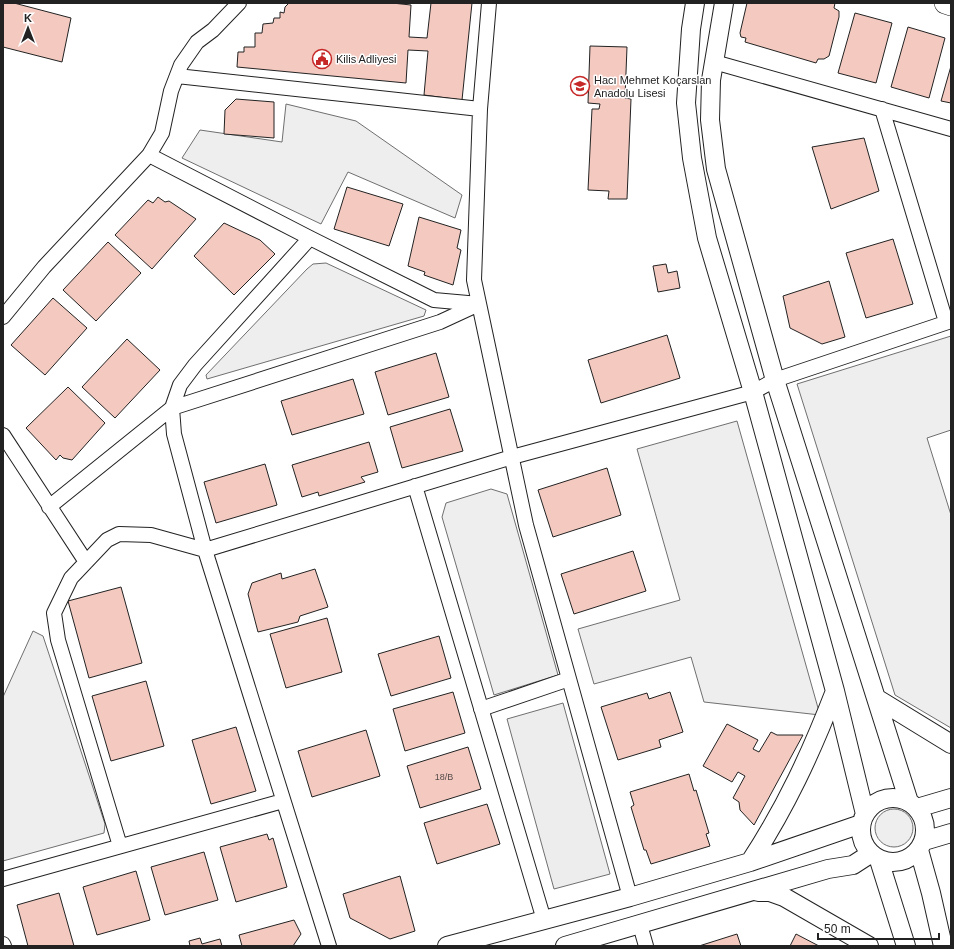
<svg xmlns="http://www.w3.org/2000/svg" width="954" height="949" viewBox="0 0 954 949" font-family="Arial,sans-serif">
  <rect width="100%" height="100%" fill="#fff"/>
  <path fill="#eee" stroke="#6f6f6f" d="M286 104 356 121 462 195 455 218 348 172 321 224 182 158 200 130 282 142Z
    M326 263 426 310 424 316 207 379 206 375 307 269 313 264Z
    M951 336V430L927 438 951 515V728L895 695 797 384Z
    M737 421 820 715 704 702 691 657 594 684 578 629 680 600 637 449Z
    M491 489 507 494 558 675 494 695 442 517 446 503Z
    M33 631 43 636 105 824 104 833 3 861V697Z
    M875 828a19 19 0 1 1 38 0a19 19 0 1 1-38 0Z"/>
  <path fill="#ededed" stroke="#6f6f6f" d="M563 703 610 874 554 889 507 719Z"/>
  <path fill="#f3c9c0" stroke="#222" d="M3 3H14L71 18 62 62 3 47Z
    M289 3H392L411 5 409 37 427 38 431 3H472L462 100 424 95 428 51 408 50 406 83 237 67 238 52H244V47H255V33H262L263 24 273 23 274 18H280V12L284 13 285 7Z
    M747 3H835L834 8 839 11V17L829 56 824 59H818L816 63 745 42 746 38 741 37 740 33Z
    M855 13 892 23 876 83 838 73Z
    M908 27 945 38 929 98 891 87Z
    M590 46 627 47 625 98 631 99 627 199H608L609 191 588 190 592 109H599L600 104 588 103Z
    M951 66V103L941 101Z
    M236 99 274 102V138L224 134 225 110Z
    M864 138 879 191 831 209 812 147Z
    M347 187 403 204 389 246 334 229Z
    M158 197 165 202 169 201 196 219 152 269 115 235 148 200 153 203Z
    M419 217 461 230 457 248 461 250 453 285 424 275 425 272 408 266Z
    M224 223 260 240 275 254 234 295 194 256Z
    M893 239 913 304 866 318 846 253Z
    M108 242 141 273 96 321 63 290Z
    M666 264 668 273 677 271 680 288 658 292 653 266Z
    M829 281 845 337 822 344 790 328 783 296Z
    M53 298 87 328 45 375 11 345Z
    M667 335 680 378 601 403 588 360Z
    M127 339 160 370 115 418 82 387Z
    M436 353 449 397 388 415 375 372Z
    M353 379 364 414 292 435 281 401Z
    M68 387 105 423 72 460 63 458 60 455 56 460 26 428Z
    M450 409 463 451 402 468 390 427Z
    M369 442 378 472 361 477 365 482 319 496 318 492 302 497 292 465Z
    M265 464 277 505 216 523 204 482Z
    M607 468 621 515 553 537 538 490Z
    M633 551 646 591 574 614 561 574Z
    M315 569 328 607 300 616 298 622 258 632 248 594 252 583 281 573 282 579Z
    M121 587 142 663 89 678 68 601Z
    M327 618 342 672 286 688 270 634Z
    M439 636 451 678 391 696 378 654Z
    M146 681 164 746 111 761 92 696Z
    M453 692 465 733 405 751 393 709Z
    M670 692 683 732 659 740 661 747 618 760 601 707 647 693 649 699Z
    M727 724 758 740 753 749 759 752 771 732 777 735H803L754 825 740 810 739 802 733 798 745 776 738 772 732 782 703 766Z
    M236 727 256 791 211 804 192 740Z
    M366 730 380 776 312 797 298 751Z
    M468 747 481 789 420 808 407 766Z
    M689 774 694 791 696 790 709 833 706 834 710 846 651 864 646 850H644L631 807 634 805 630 792Z
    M487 804 500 844 437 864 424 823Z
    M267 834 269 840 273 838 287 887 236 902 220 847Z
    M204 852 218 900 165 915 151 867Z
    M136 871 150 920 97 935 83 887Z
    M400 876 415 931 390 939 350 918 343 894Z
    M59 893 74 946H28L17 905Z
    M294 920 301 934 293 946H242L239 935Z
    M737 934 741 946H699Z
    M796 934 819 946H790Z
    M200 938 202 944 220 939 222 946H190L189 941Z"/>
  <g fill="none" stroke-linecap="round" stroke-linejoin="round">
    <defs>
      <path id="minor" d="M489 3 480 109 474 280 526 525 630 897
        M714 62 951 129
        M177 76 480 109
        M882 109 946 322
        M149 155 310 238 434 300 479 304
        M310 238 195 365 180 385 172 408 174 434 205 550 329 946
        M3 317 44 267 149 155 162 133 171 91 181 65 197 42 213 30 239 3
        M3 435 86 562
        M415 486 544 920
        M49 507 172 408 440 322 479 304
        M481 709 569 679
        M120 846 58 640 54 613 71 578 107 540 119 534 151 535 205 550 512 457 753 392 775 380 951 321
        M3 879 283 801
        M640 925 646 946
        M3 944 4 946"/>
      <path id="tertiary" d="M695 3 691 29 686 103 692 158 707 238 753 392 835 691 865 814
        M724 3 711 80 710 120 716 169 775 380 909 802
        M876 698 951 744
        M861 830a32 32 0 1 1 64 0a32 32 0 1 1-64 0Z
        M917 808 951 798
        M924 841 951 833
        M919 850 931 893 943 946
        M879 860 906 946
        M750 862C786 807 811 753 835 691
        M758 892H770L784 897 869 946
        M447 946 630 897 750 862 861 824
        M565 946 828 869 853 865 870 854"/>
      <path id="secondary" d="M945 3 951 5"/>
    </defs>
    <use href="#minor" stroke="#222" stroke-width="16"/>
    <use href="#tertiary" stroke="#222" stroke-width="20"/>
    <use href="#secondary" stroke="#222" stroke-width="22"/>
    <use href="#minor" stroke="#fff" stroke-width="14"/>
    <use href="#tertiary" stroke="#fff" stroke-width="18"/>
    <use href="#secondary" stroke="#fff" stroke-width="21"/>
  </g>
  <defs>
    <symbol id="civic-ring" viewBox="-11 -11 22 22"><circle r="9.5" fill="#fff" stroke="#c62828" stroke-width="1.5"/><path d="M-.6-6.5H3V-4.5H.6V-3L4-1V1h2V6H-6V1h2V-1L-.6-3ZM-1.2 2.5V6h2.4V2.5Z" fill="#c62828"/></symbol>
    <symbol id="school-ring" viewBox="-11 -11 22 22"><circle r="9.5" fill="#fff" stroke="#c62828" stroke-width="1.5"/><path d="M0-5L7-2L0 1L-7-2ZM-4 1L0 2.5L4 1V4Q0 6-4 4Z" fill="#c62828"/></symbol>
  </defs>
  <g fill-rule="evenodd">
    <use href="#civic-ring" x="311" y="48" width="22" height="22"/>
    <use href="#school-ring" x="569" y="75" width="22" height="22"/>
  </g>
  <g text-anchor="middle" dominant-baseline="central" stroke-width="3" stroke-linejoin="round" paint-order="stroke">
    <g font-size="9" fill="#564c4a">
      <text x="444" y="777">18/B</text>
    </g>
    <g font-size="11" fill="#222" stroke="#fff" text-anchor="start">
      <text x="336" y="59">Kilis Adliyesi</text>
      <text x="594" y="80">Hacı Mehmet Koçarslan<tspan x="594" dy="13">Anadolu Lisesi</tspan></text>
    </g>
  </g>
  <rect width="954" height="949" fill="none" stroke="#222222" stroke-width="8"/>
  <g transform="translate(28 28)" stroke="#ffffff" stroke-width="3" paint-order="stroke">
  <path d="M0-3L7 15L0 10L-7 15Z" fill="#222222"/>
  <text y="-6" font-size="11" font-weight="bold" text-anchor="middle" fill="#222222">K</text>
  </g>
  <path d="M818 933v6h121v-6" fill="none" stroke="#222222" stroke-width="2"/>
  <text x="824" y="933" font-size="12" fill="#222222" stroke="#ffffff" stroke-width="3" paint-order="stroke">50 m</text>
</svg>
